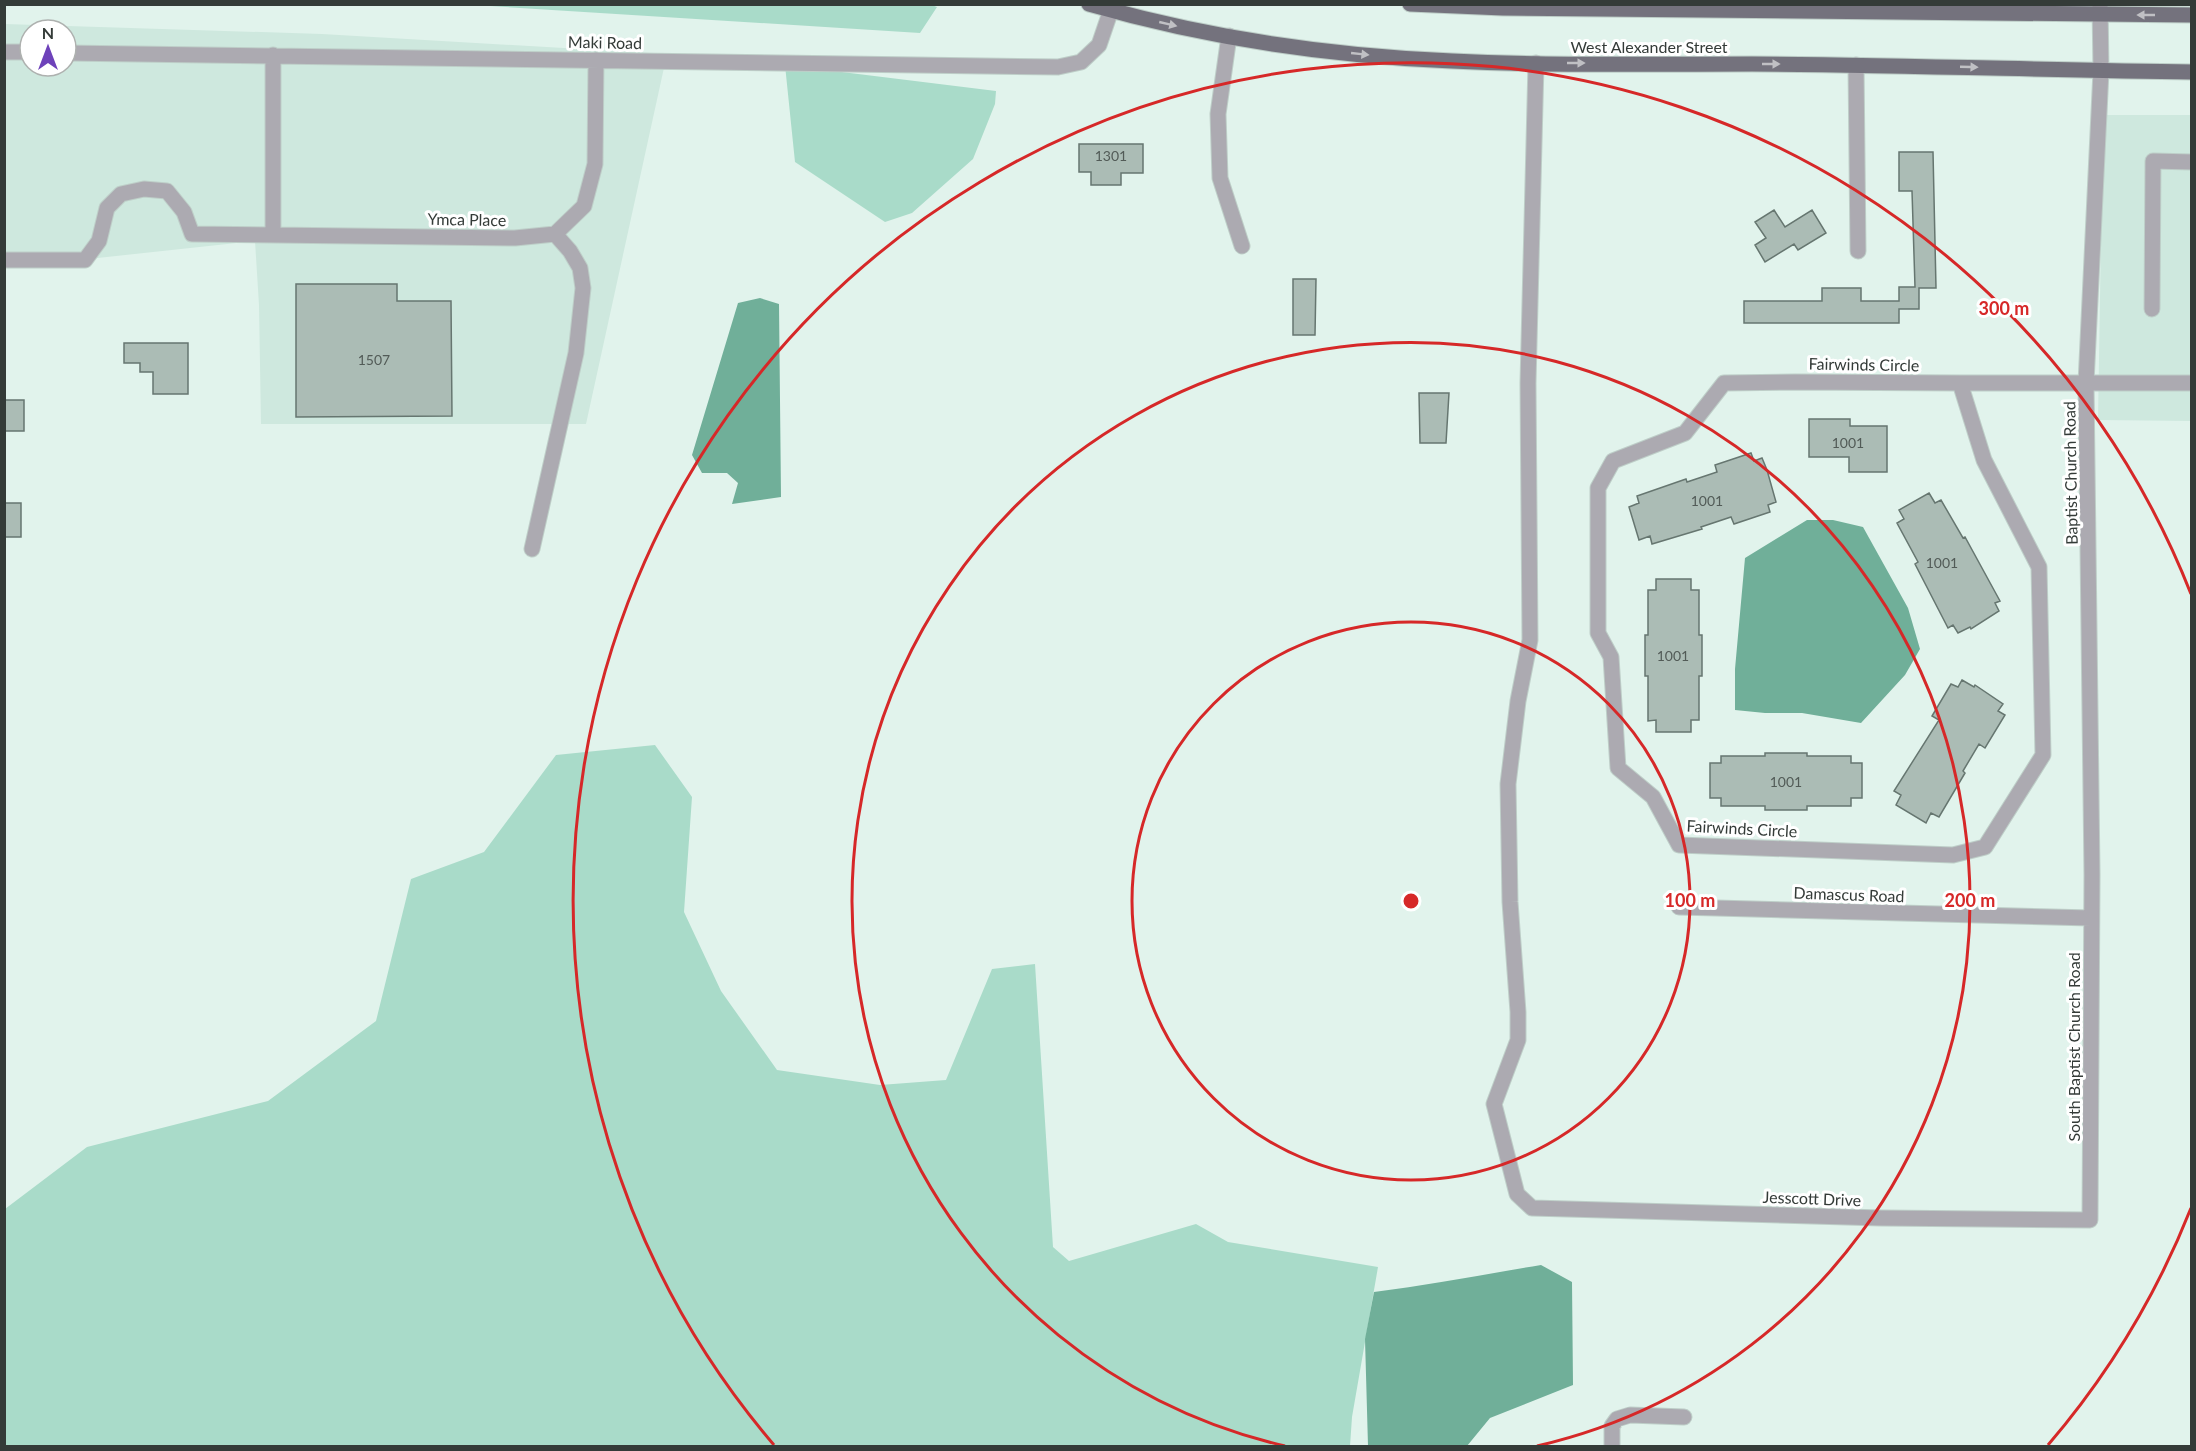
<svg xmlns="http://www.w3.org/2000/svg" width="2196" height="1451" viewBox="0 0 2196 1451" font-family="Lato,sans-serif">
  <rect width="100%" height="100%" fill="#e1f3ec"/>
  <path fill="#cee8de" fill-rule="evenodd" d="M5 24 322 34 667 54 586 424H261L259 305 255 241 5 268ZM30 30H66V66H30Z
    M2103 115H2191V421L2098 420Z"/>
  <path fill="#a9dbc9" d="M929 4 937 7 920 33 474 5Z
    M785 65 996 91 995 104 973 159 912 213 885 222 795 162Z
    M655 745 692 797 684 912 721 991 777 1070 880 1085 946 1080 992 969 1035 964 1053 1247 1069 1261 1196 1224 1228 1242 1378 1267 1352 1417 1350 1446H5V1209L87 1147 268 1101 376 1021 411 879 484 852 556 755Z"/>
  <path fill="#70af99" d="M760 298 779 304 781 497 732 504 738 483 727 473H702L692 455 738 303Z
    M1807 520H1833L1863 527 1908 608 1920 649 1905 675 1861 723 1802 713H1765L1735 710V669L1745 558Z
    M1541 1265 1572 1282 1573 1385 1490 1418 1467 1446H1368L1365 1339 1374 1292C1430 1285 1486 1274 1541 1265Z"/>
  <path fill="#abbcb5" stroke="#667670" stroke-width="1.5" d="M1079 144H1143V173H1121V185H1091V172H1079Z
    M1899 152H1933L1936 288H1919V309H1899V323H1744V301H1822V288H1861V301H1899V287H1915L1912 191H1899Z
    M1774 210 1785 227 1812 210 1826 233 1798 250 1794 244 1765 262 1755 245 1766 238 1755 222Z
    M1293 279H1316L1315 335H1293Z
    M296 284H397V301H451L452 416 296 417Z
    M124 343H188V394H153V372H140V363H124Z
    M1419 393H1449L1446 443H1420Z
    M4 400H24V431H4Z
    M1809 419H1850V426H1887V472H1849V457H1809Z
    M1751 453 1754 461 1762 458 1767 470 1776 502 1768 505 1770 512 1734 524 1731 517 1701 527 1702 529 1652 544 1650 536 1639 540 1629 507 1639 503 1637 496 1686 479 1687 482 1717 472 1715 465Z
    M1929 493 1935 503 1941 500 1963 538 1965 537 2000 601 1995 603 1999 611 1971 629 1970 627 1958 633 1953 625 1948 628 1915 564 1918 562 1897 523 1904 519 1899 510Z
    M4 503H21V537H4Z
    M1656 579H1691V590H1699V635H1702V676H1699V720H1691V732H1656V720L1648 721V676H1645V635H1648V590H1656Z
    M1962 680 1974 687 1975 685 2003 704 1998 711 2005 715 1985 748 1979 744 1963 771 1965 773 1939 817 1931 813 1926 823 1896 805 1901 795 1894 791 1939 720 1932 716 1951 684 1958 687Z
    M1765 753H1807V756H1851V763H1862V798H1851V806H1807V810H1765V806H1721V798H1710V763H1721V756H1765Z"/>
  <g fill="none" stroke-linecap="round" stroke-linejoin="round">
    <defs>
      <path id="minor" d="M1229 36 1218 114 1220 178 1242 246
        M4 52H30
        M66 53 1058 67 1081 62 1099 45 1113 4
        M273 55V235
        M1536 63 1528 383 1530 640 1518 701 1508 784 1510 902 1518 1012V1040L1494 1104 1517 1194 1532 1208 1881 1218 2090 1220 2092 875 2086 383 2101 71 2100 4
        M1856 65 1858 251
        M4 260H85L99 241 107 208 121 194 144 189 167 191 184 212 192 234 515 238 555 234 584 206 595 164 596 60
        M2152 309 2153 161 2192 162
        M1795 382 1960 383 1984 460 2039 567 2043 755 1985 847 1953 855 1679 845 1653 797 1618 768 1611 657 1598 633V488L1613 461 1685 433 1724 383Z
        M1960 383H2192
        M532 549 576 353 583 288 580 268 570 251 555 234
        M1679 907 2091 918
        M1612 1446V1426L1617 1419 1630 1415 1684 1417"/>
      <path id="major" d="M1089 4C1207 38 1330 56 1452 61 1552 66 1652 64 1752 64 1899 65 2045 70 2192 72
        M1410 4 1503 8 2192 15"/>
    </defs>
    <use href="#minor" stroke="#becec8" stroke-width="17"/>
    <use href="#major" stroke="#becec8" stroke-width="17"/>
    <use href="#minor" stroke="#acaab1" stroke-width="15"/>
    <use href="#major" stroke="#74727d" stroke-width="15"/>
  </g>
  <defs><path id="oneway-solid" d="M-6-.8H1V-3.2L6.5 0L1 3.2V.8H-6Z" transform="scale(1.5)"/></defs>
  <g fill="#c0c0c4">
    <use href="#oneway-solid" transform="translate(2146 15) rotate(-180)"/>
    <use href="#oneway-solid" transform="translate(1168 24) rotate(13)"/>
    <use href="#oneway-solid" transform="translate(1360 54) rotate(6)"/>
    <use href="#oneway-solid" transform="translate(1576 63)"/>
    <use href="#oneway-solid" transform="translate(1771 64)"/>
    <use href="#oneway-solid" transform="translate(1969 67) rotate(2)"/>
  </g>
  <g fill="none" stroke="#d62828" stroke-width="3">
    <circle cx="1411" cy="901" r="279"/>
    <path d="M1285 1446A559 559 0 1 1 1537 1446"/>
    <path d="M2191 1208A838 838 0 0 1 2048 1445M774 1445A838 838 0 1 1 2191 594"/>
  </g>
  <g text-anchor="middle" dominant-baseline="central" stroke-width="6" stroke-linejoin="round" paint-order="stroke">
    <g font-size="14" fill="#525b57">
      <text x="1111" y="155">1301</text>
      <text x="374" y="359">1507</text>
      <text x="1848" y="442">1001</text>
      <text x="1707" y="500">1001</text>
      <text x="1942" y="562">1001</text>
      <text x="1673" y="655">1001</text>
      <text x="1786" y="781">1001</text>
    </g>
    <g font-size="16" fill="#343b38" stroke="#fff">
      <text transform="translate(605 42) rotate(1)">Maki Road</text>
      <text x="1649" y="46">West Alexander Street</text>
      <text transform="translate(467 219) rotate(1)">Ymca Place</text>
      <text transform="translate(1864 364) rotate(1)">Fairwinds Circle</text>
      <text transform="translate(2070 473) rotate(-91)">Baptist Church Road</text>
      <text transform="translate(1742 828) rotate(3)">Fairwinds Circle</text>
      <text transform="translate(1849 894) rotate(2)">Damascus Road</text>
      <text transform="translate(2073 1047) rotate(-90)">South Baptist Church Road</text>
      <text transform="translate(1812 1198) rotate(2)">Jesscott Drive</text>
    </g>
  </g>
  <circle cx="1411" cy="901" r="9" fill="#d62828" stroke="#fff" stroke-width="3"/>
  <g font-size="18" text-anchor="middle" font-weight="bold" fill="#d62828" stroke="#fff" stroke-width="6" stroke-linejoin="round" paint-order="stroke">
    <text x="2004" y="315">300 m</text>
    <text x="1690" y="907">100 m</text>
    <text x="1970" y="907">200 m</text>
  </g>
  <rect width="2196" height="1451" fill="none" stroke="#343b38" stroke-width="12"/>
  <g transform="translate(48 48)"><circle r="28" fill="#ffffff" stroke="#aeb1af" stroke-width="1.5"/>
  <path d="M0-4.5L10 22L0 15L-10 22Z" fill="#6e42ba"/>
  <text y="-9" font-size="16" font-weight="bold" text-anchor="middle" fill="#343b38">N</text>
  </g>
</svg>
